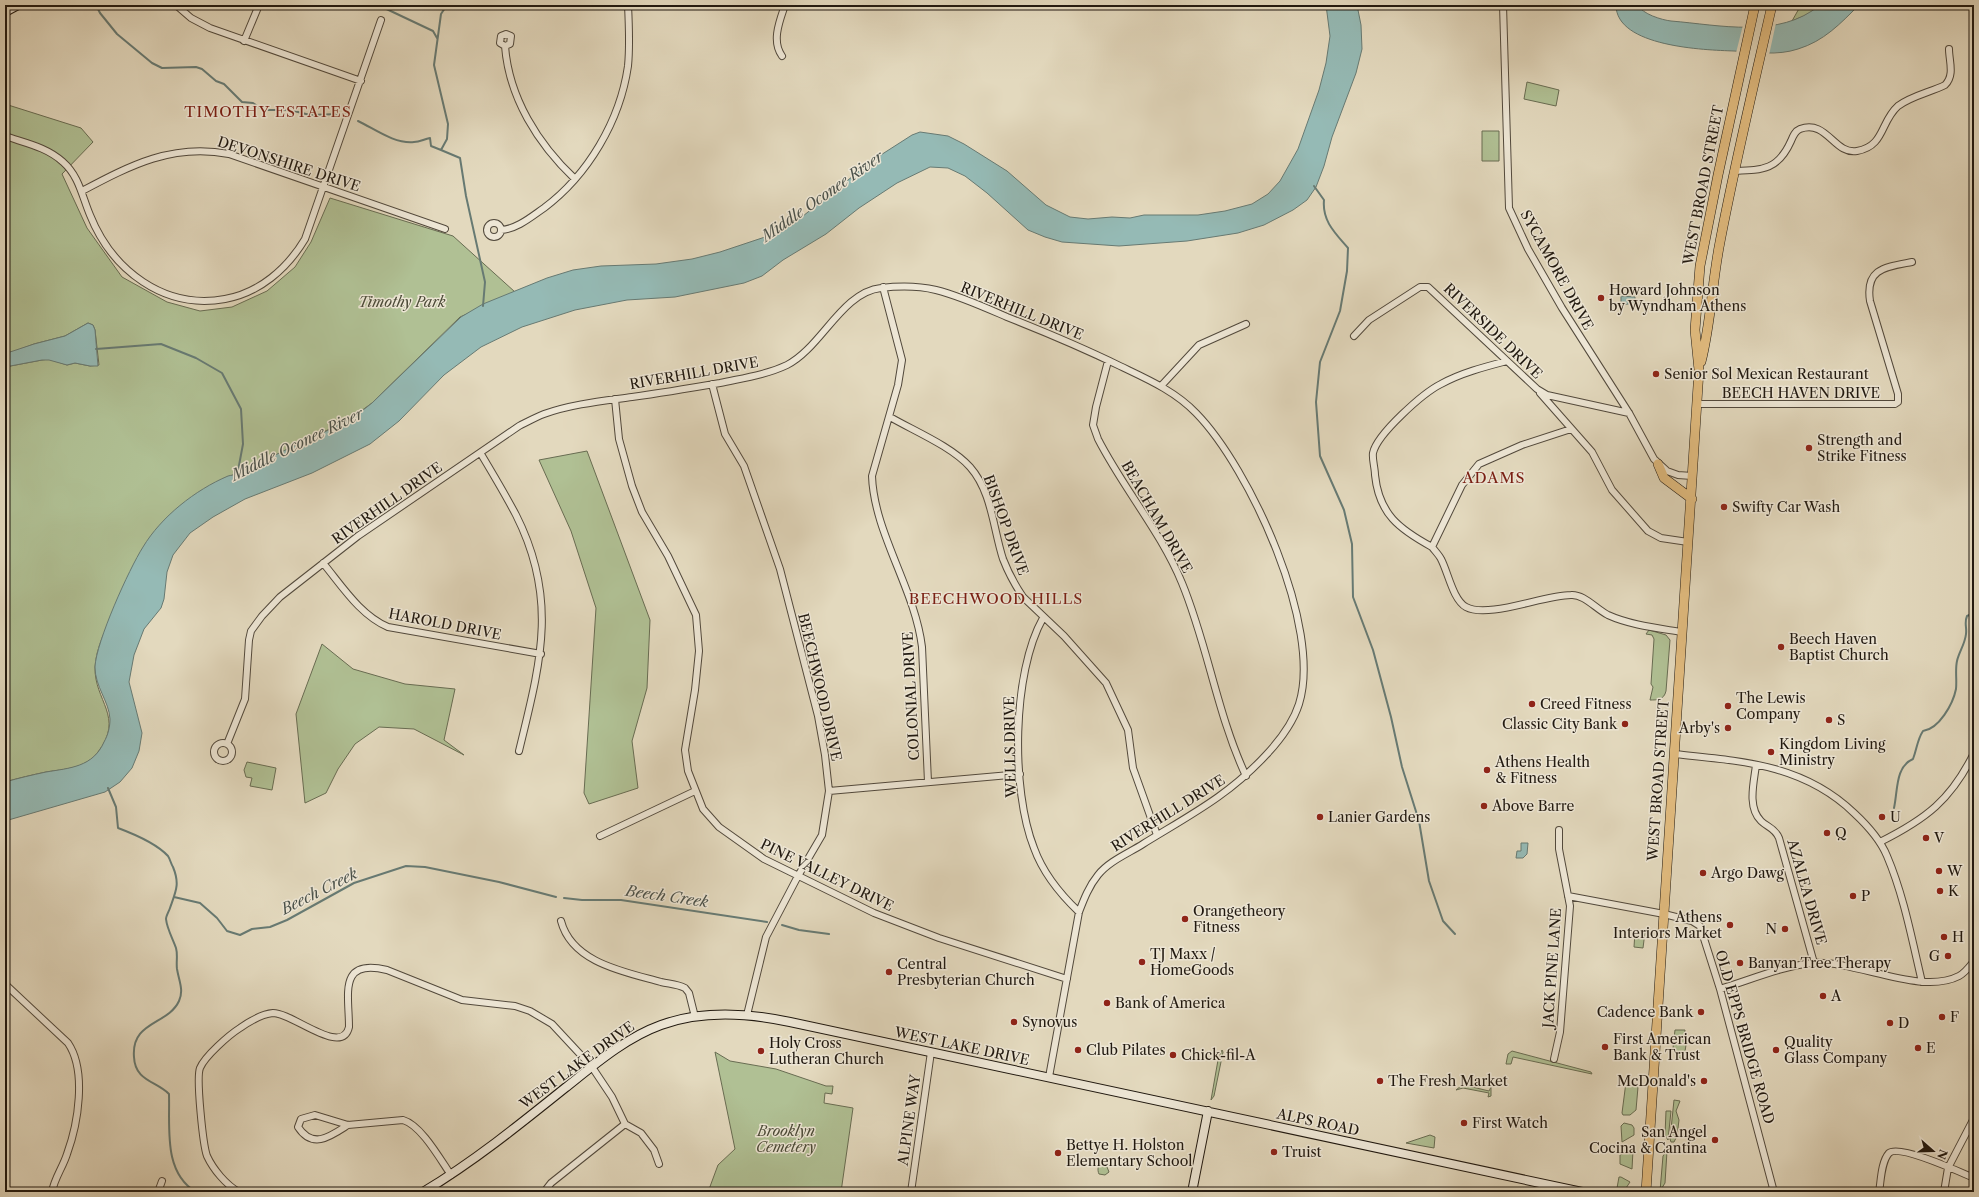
<svg xmlns="http://www.w3.org/2000/svg" width="1979" height="1197" viewBox="0 0 1979 1197" font-family="'Libre Caslon Text',serif">
  <rect width="100%" height="100%" fill="#e3d9be"/>
  <filter id="stains"><feTurbulence type="fractalNoise" baseFrequency=".005" numOctaves="4"/><feColorMatrix values="0 0 0 0 .2 0 0 0 0 .09 0 0 0 0 .02 0 0 0 .5 -.17"/></filter>
  <radialGradient id="worn" r=".72"><stop offset=".6" stop-color="#630" stop-opacity="0"/><stop offset="1" stop-color="#630" stop-opacity=".3"/></radialGradient>
  <path fill="#b0c094" stroke="#686c52" d="M1801 5H1820L1809 14 1792 21Z
    M1527 82 1559 90 1556 106 1524 99Z
    M5 104 81 128 93 142 62 174 87 228 122 277 167 302 200 311 232 307 267 291 295 267 311 242 330 198 453 236 515 292 460 317 372 403 350 419 237 474C223 477 210 486 197 494 147 528 135 559 113 612 106 629 96 648 95 667 94 701 125 717 98 752 85 769 65 769 46 772 32 775 19 778 5 782V367L42 360 49 359 67 365 75 363 90 366 99 365 95 330 93 325 88 323 65 336 34 344 5 355Z
    M1482 131H1499V161H1482Z
    M587 451 650 620 647 688 632 741 638 788 589 804 584 793 596 608 571 531 539 460Z
    M1649 630 1666 635 1670 640 1666 691C1664 700 1657 700 1650 700L1653 687 1651 684 1654 639 1652 635 1646 634Z
    M322 644 353 669 405 684 455 689 444 740 464 755 414 729 379 727 355 744 338 769 326 793 305 803 296 714Z
    M247 762 276 768 272 790 250 786 252 778 246 777 244 770Z
    M1635 932H1645L1643 948 1634 947Z
    M1675 1030H1685L1684 1041 1686 1045 1684 1058H1677L1673 1048Z
    M1222 1050 1223 1052 1214 1096 1211 1100 1218 1060Z
    M1512 1051 1591 1072 1592 1074 1513 1057 1511 1064H1506L1508 1054Z
    M715 1052 730 1061 776 1069 826 1086H833L832 1094 825 1093 824 1103 853 1108 841 1192H708L718 1165 735 1149Z
    M1462 1081H1464V1085L1489 1091 1491 1087V1096L1488 1097 1489 1093 1463 1088 1456 1090 1461 1086Z
    M1626 1082 1634 1083 1638 1087 1636 1110 1630 1115H1623L1622 1113Z
    M1674 1100 1680 1101 1676 1111 1679 1120 1677 1136 1674 1142H1671L1670 1139Z
    M1666 1111H1671L1668 1140 1665 1135Z
    M1624 1123 1632 1125 1634 1128V1135L1622 1142 1621 1126Z
    M1430 1135 1435 1137 1434 1148 1406 1143Z
    M1631 1149 1633 1150 1632 1169 1620 1164V1155Z
    M1667 1151 1665 1183 1660 1191 1663 1156Z
    M1102 1161 1105 1162 1109 1172 1105 1175 1099 1174C1097 1170 1098 1164 1102 1161Z
    M1619 1177H1621L1630 1182 1626 1188H1617Z"/>
  <path fill="#95bab5" stroke="#677a73" d="M1326 5H1357L1361 25 1362 49 1356 73 1332 137 1324 166 1316 187 1307 200 1293 210 1264 225 1238 233 1187 241 1119 246 1062 242 1045 237 1028 230 987 193 965 176 948 168 930 167 897 183 859 208 826 234 783 260 762 276 744 283 675 297 627 300 575 310 522 327 481 347 444 375 399 421 370 444 312 473 245 499 213 517 190 533 173 555 167 572 164 599 161 608 144 629 134 655 129 682 142 733 139 751 132 768 120 782 105 792 5 821V782C19 778 32 775 46 772 70 768 93 767 104 742 108 735 110 727 110 719 109 701 95 687 95 667 96 642 129 569 143 547 161 517 195 490 228 476 231 475 236 475 239 473 262 462 284 450 307 440 331 429 352 420 372 403L461 317 483 304 547 278 573 270 601 266 656 264 692 259 720 252 780 232 803 216 873 160 912 135 920 132 948 136 964 144 1007 171 1046 205 1070 217 1088 219 1112 217 1130 218 1144 215H1198L1225 211 1252 204 1268 194 1280 181 1298 149 1319 90 1326 63 1330 36Z
    M1616 5H1638C1642 14 1662 20 1671 21 1720 25 1779 39 1820 5H1859C1840 24 1824 41 1798 49 1777 56 1755 52 1734 51 1705 50 1616 47 1616 5Z
    M1621 296 1635 297V303L1621 305Z
    M88 323 93 325 95 330 98 366H90L75 363 67 365 49 360H42L5 367V355L7 353 34 344 65 336Z
    M1521 843H1528L1527 854 1523 858H1516L1517 851H1521Z"/>
  <path fill="#e3d9be" d="M1776 23 1769 55 1736 53 1743 25Z"/>
  <g fill="none" stroke-linecap="round" stroke-linejoin="round">
    <path stroke="#677a73" stroke-width="2" d="M96 5 100 13 117 34 152 63 162 68 196 67 202 69 216 81 224 84 242 102 253 103 263 110H290L310 115 339 114
      M378 5 433 31 437 38
      M447 5 441 14 434 65 448 124 447 139 441 150 460 158 466 196 485 282 483 306
      M358 121C375 129 394 144 414 142 420 142 424 139 430 138L431 146 441 150
      M1314 186 1324 200C1322 221 1335 233 1348 248L1347 271 1340 311 1320 362 1316 402 1320 456 1344 510 1352 544 1353 597 1373 650 1391 717 1402 767 1419 821 1429 881 1443 921 1455 934
      M96 349 161 344 196 358 222 373 241 409 243 444 237 476
      M108 788 116 807 118 828C134 834 156 843 168 856 170 859 171 864 173 867 180 884 176 891 170 908 169 911 166 916 166 919 167 929 173 939 176 948 178 955 176 962 177 969 179 981 184 990 179 1001 168 1025 131 1021 134 1057 135 1081 156 1081 169 1094 170 1128 163 1172 196 1192
      M1894 808C1898 790 1895 767 1913 759 1917 749 1917 740 1923 731 1939 729 1953 704 1956 689 1957 680 1955 670 1957 661 1959 652 1965 644 1966 634 1967 627 1964 623 1967 616L1974 613
      M174 897 200 903 217 918 227 931 240 935 252 929 270 927 287 920 354 883 406 866 425 867 499 882 556 897
      M564 898 582 900H621L767 922
      M782 925 799 930 829 934"/>
    <defs>
      <path id="minor" d="M176 5 191 18 210 28 361 81
        M1503 5 1509 208 1528 249 1562 308 1629 413 1654 459 1667 471 1678 475 1692 476
        M244 41 259 5
        M505 46 500 43 501 36 506 34 511 36 510 44 505 46C509 98 538 144 575 179
        M782 56C771 41 780 20 785 5
        M5 136C25 143 47 147 63 162 79 176 82 196 90 215 112 270 164 310 225 299 259 293 287 269 305 239L381 20
        M1734 171C1763 170 1778 170 1791 141 1793 136 1795 131 1800 129 1827 119 1834 155 1857 151 1885 146 1880 122 1898 106 1911 96 1931 92 1945 85 1955 75 1949 61 1949 49
        M82 191C131 165 173 143 229 154L445 229
        M487 230a7 7 0 1 1 14 0a7 7 0 1 1-14 0Z
        M501 230C517 229 531 217 544 208 588 175 620 121 628 66 630 46 629 25 628 5
        M883 287 902 360 898 385 872 476C874 533 915 589 922 647L928 782
        M1354 336 1369 320 1420 287H1428L1537 389 1547 395 1629 413
        M1108 361 1096 407 1093 425 1098 439C1123 488 1161 532 1182 583 1208 646 1217 714 1246 776
        M712 384 725 434 744 466 780 569 818 716 825 755 829 791 822 835 798 876 766 937 747 1015
        M1161 386 1199 345 1246 324
        M1540 393 1592 452 1612 490 1648 531 1661 538 1688 542
        M615 399 619 439 632 486 642 512 668 556 696 615 699 651 695 690 685 750 688 771 703 809 719 827 764 859 874 913 939 938 1067 979
        M1697 404H1895L1898 402V394L1870 301C1865 268 1886 267 1912 262
        M890 417C914 431 951 446 970 467 992 492 993 528 1003 559 1008 572 1015 585 1023 597L1064 636 1106 683 1128 730 1133 768 1157 835
        M1571 429 1522 445 1479 464 1462 485 1432 547C1435 551 1439 555 1441 559 1448 572 1453 600 1466 607 1488 619 1544 595 1571 595 1584 594 1596 609 1608 615 1630 625 1657 628 1681 632
        M481 454C493 474 505 494 516 515 559 600 540 664 519 751
        M1432 547C1399 529 1379 514 1375 475 1375 468 1372 459 1373 453 1377 434 1423 393 1441 384 1461 373 1484 367 1507 361
        M323 563C342 586 360 615 388 627L541 654
        M1043 618C1012 673 1011 790 1034 848 1043 873 1060 894 1079 912
        M214 752a9 9 0 1 1 18 0a9 9 0 1 1-18 0Z
        M227 744 245 699 249 640 251 631 262 616 280 597 358 536 519 426C527 422 536 417 544 414 572 404 603 401 632 397 661 393 691 388 720 383 743 378 766 375 787 365 821 348 842 292 881 288 898 286 919 286 936 290 960 296 984 307 1007 317 1045 332 1083 348 1120 366 1147 379 1175 391 1196 413 1250 468 1323 628 1299 704 1293 723 1280 740 1266 755 1228 796 1190 815 1143 844 1129 853 1109 861 1098 875 1089 886 1084 899 1079 912L1049 1077
        M1674 754C1741 761 1803 764 1854 813 1868 826 1880 839 1887 856 1904 896 1912 940 1922 982
        M1756 765C1754 782 1747 807 1761 821 1767 827 1775 828 1779 838L1814 963
        M829 791 1020 774
        M600 836 695 791
        M1880 842C1926 819 1951 800 1974 753
        M1568 896 1664 914 1692 921 1700 926 1720 989 1774 1192
        M561 921C572 963 625 972 661 982 669 984 677 984 685 988L689 993 695 1017
        M5 984 68 1043C87 1071 78 1124 67 1154 63 1167 54 1179 52 1192
        M1720 989C1750 980 1782 966 1813 963 1856 960 1920 996 1959 976 1965 973 1970 966 1974 961
        M1554 1059 1560 1032 1570 906 1559 849V830
        M348 1125C331 1136 313 1150 298 1127L301 1119 315 1115 348 1125 403 1120C421 1125 440 1159 451 1175
        M158 1192 162 1181
        M239 1192C226 1185 213 1169 207 1156 203 1145 196 1078 200 1068 205 1056 229 1035 240 1028 250 1021 261 1014 273 1013 293 1013 342 1057 349 1027 349 994 338 958 387 970L462 1000 515 1006 530 1011 552 1024 592 1067 612 1097 625 1124 641 1133 654 1150 659 1164
        M544 1192 551 1183 625 1124
        M911 1192 931 1052
        M1879 1192C1881 1181 1881 1162 1889 1153 1899 1144 1960 1172 1974 1178
        M1944 1192 1948 1168 1974 1118"/>
      <path id="secondary" d="M5 12 18 5
        M423 1192C473 1162 519 1125 565 1088 594 1065 625 1038 661 1025 702 1010 748 1013 790 1022L1582 1192
        M1192 1192 1208 1111"/>
      <path id="primary" d="M1701 362C1711 323 1712 282 1720 242 1735 163 1754 84 1772 5
        M1658 464 1664 478 1692 499
        M1646 1192 1699 370 1695 330 1700 266 1718 175 1755 5"/>
    </defs>
    <use href="#minor" stroke="#52493c" stroke-width="8"/>
    <use href="#secondary" stroke="#211910" stroke-width="10"/>
    <use href="#primary" stroke="#211910" stroke-width="10"/>
    <use href="#minor" stroke="#ede6d5" stroke-width="6"/>
    <use href="#secondary" stroke="#ede6d5" stroke-width="8"/>
    <use href="#primary" stroke="#e2bc7f" stroke-width="9"/>
  </g>
  <g fill="#8f2418" stroke="#ede6d5" stroke-width="1.5">
    <circle cx="1601" cy="298" r="4"/>
    <circle cx="1656" cy="374" r="4"/>
    <circle cx="1809" cy="448" r="4"/>
    <circle cx="1724" cy="507" r="4"/>
    <circle cx="1781" cy="647" r="4"/>
    <circle cx="1532" cy="704" r="4"/>
    <circle cx="1728" cy="706" r="4"/>
    <circle cx="1829" cy="720" r="4"/>
    <circle cx="1625" cy="724" r="4"/>
    <circle cx="1728" cy="728" r="4"/>
    <circle cx="1771" cy="752" r="4"/>
    <circle cx="1487" cy="770" r="4"/>
    <circle cx="1484" cy="806" r="4"/>
    <circle cx="1320" cy="817" r="4"/>
    <circle cx="1882" cy="817" r="4"/>
    <circle cx="1827" cy="833" r="4"/>
    <circle cx="1926" cy="838" r="4"/>
    <circle cx="1939" cy="871" r="4"/>
    <circle cx="1703" cy="873" r="4"/>
    <circle cx="1940" cy="891" r="4"/>
    <circle cx="1853" cy="896" r="4"/>
    <circle cx="1185" cy="919" r="4"/>
    <circle cx="1730" cy="925" r="4"/>
    <circle cx="1785" cy="929" r="4"/>
    <circle cx="1944" cy="937" r="4"/>
    <circle cx="1948" cy="956" r="4"/>
    <circle cx="1142" cy="962" r="4"/>
    <circle cx="1740" cy="963" r="4"/>
    <circle cx="889" cy="972" r="4"/>
    <circle cx="1823" cy="996" r="4"/>
    <circle cx="1107" cy="1003" r="4"/>
    <circle cx="1701" cy="1012" r="4"/>
    <circle cx="1942" cy="1017" r="4"/>
    <circle cx="1014" cy="1022" r="4"/>
    <circle cx="1890" cy="1023" r="4"/>
    <circle cx="1605" cy="1047" r="4"/>
    <circle cx="1918" cy="1048" r="4"/>
    <circle cx="1078" cy="1050" r="4"/>
    <circle cx="1776" cy="1050" r="4"/>
    <circle cx="761" cy="1051" r="4"/>
    <circle cx="1173" cy="1055" r="4"/>
    <circle cx="1380" cy="1081" r="4"/>
    <circle cx="1704" cy="1081" r="4"/>
    <circle cx="1464" cy="1123" r="4"/>
    <circle cx="1715" cy="1140" r="4"/>
    <circle cx="1274" cy="1152" r="4"/>
    <circle cx="1058" cy="1153" r="4"/>
  </g>
  <g text-anchor="middle" dominant-baseline="central" stroke-width="3" stroke-linejoin="round" paint-order="stroke">
    <g font-size="14" fill="#211910" stroke="#ede6d5">
      <text transform="translate(289 164) rotate(18)">DEVONSHIRE DRIVE</text>
      <text transform="translate(1703 185) rotate(-79)">WEST BROAD STREET</text>
      <text transform="translate(1557 270) rotate(61)">SYCAMORE DRIVE</text>
      <text transform="translate(1022 311) rotate(22)">RIVERHILL DRIVE</text>
      <text transform="translate(1493 331) rotate(44)">RIVERSIDE DRIVE</text>
      <text transform="translate(694 373) rotate(-10)">RIVERHILL DRIVE</text>
      <text x="1801" y="393">BEECH HAVEN DRIVE</text>
      <text transform="translate(387 503) rotate(-35)">RIVERHILL DRIVE</text>
      <text transform="translate(1157 517) rotate(60)">BEACHAM DRIVE</text>
      <text transform="translate(1006 525) rotate(70)">BISHOP DRIVE</text>
      <text transform="translate(445 624) rotate(11)">HAROLD DRIVE</text>
      <text transform="translate(820 687) rotate(77)">BEECHWOOD DRIVE</text>
      <text transform="translate(911 696) rotate(-93)">COLONIAL DRIVE</text>
      <text transform="translate(1010 747) rotate(-91)">WELLS DRIVE</text>
      <text transform="translate(1658 780) rotate(-86)">WEST BROAD STREET</text>
      <text transform="translate(1168 813) rotate(-32)">RIVERHILL DRIVE</text>
      <text transform="translate(827 875) rotate(26)">PINE VALLEY DRIVE</text>
      <text transform="translate(1807 892) rotate(74)">AZALEA DRIVE</text>
      <text transform="translate(1552 968) rotate(-86)">JACK PINE LANE</text>
      <text transform="translate(1745 1037) rotate(74)">OLD EPPS BRIDGE ROAD</text>
      <text transform="translate(962 1046) rotate(12)">WEST LAKE DRIVE</text>
      <text transform="translate(577 1065) rotate(-36)">WEST LAKE DRIVE</text>
      <text transform="translate(909 1120) rotate(-82)">ALPINE WAY</text>
      <text transform="translate(1318 1122) rotate(12)">ALPS ROAD</text>
    </g>
    <g font-size="14" fill="#211910" stroke="#ede6d5" text-anchor="start">
      <text x="1609" y="290">Howard Johnson<tspan x="1609" dy="16">by Wyndham Athens</tspan></text>
      <text x="1664" y="374">Senior Sol Mexican Restaurant</text>
      <text x="1817" y="440">Strength and<tspan x="1817" dy="16">Strike Fitness</tspan></text>
      <text x="1732" y="507">Swifty Car Wash</text>
      <text x="1789" y="639">Beech Haven<tspan x="1789" dy="16">Baptist Church</tspan></text>
      <text x="1736" y="698">The Lewis<tspan x="1736" dy="16">Company</tspan></text>
      <text x="1540" y="704">Creed Fitness</text>
      <text x="1837" y="720">S</text>
      <text x="1617" y="724" text-anchor="end">Classic City Bank</text>
      <text x="1720" y="728" text-anchor="end">Arby's</text>
      <text x="1779" y="744">Kingdom Living<tspan x="1779" dy="16">Ministry</tspan></text>
      <text x="1495" y="762">Athens Health<tspan x="1495" dy="16">&amp; Fitness</tspan></text>
      <text x="1492" y="806">Above Barre</text>
      <text x="1328" y="817">Lanier Gardens</text>
      <text x="1890" y="817">U</text>
      <text x="1835" y="833">Q</text>
      <text x="1934" y="838">V</text>
      <text x="1947" y="871">W</text>
      <text x="1711" y="873">Argo Dawg</text>
      <text x="1948" y="891">K</text>
      <text x="1861" y="896">P</text>
      <text x="1193" y="911">Orangetheory<tspan x="1193" dy="16">Fitness</tspan></text>
      <text x="1722" y="917" text-anchor="end">Athens<tspan x="1722" dy="16">Interiors Market</tspan></text>
      <text x="1777" y="929" text-anchor="end">N</text>
      <text x="1952" y="937">H</text>
      <text x="1150" y="954">TJ Maxx /<tspan x="1150" dy="16">HomeGoods</tspan></text>
      <text x="1940" y="956" text-anchor="end">G</text>
      <text x="1748" y="963">Banyan Tree Therapy</text>
      <text x="897" y="964">Central<tspan x="897" dy="16">Presbyterian Church</tspan></text>
      <text x="1831" y="996">A</text>
      <text x="1115" y="1003">Bank of America</text>
      <text x="1693" y="1012" text-anchor="end">Cadence Bank</text>
      <text x="1950" y="1017">F</text>
      <text x="1022" y="1022">Synovus</text>
      <text x="1898" y="1023">D</text>
      <text x="1613" y="1039">First American<tspan x="1613" dy="16">Bank &amp; Trust</tspan></text>
      <text x="1784" y="1042">Quality<tspan x="1784" dy="16">Glass Company</tspan></text>
      <text x="769" y="1043">Holy Cross<tspan x="769" dy="16">Lutheran Church</tspan></text>
      <text x="1926" y="1048">E</text>
      <text x="1086" y="1050">Club Pilates</text>
      <text x="1181" y="1055">Chick-fil-A</text>
      <text x="1388" y="1081">The Fresh Market</text>
      <text x="1696" y="1081" text-anchor="end">McDonald's</text>
      <text x="1472" y="1123">First Watch</text>
      <text x="1707" y="1132" text-anchor="end">San Angel<tspan x="1707" dy="16">Cocina &amp; Cantina</tspan></text>
      <text x="1066" y="1145">Bettye H. Holston<tspan x="1066" dy="16">Elementary School</tspan></text>
      <text x="1282" y="1152">Truist</text>
    </g>
    <g font-size="14" font-style="italic" fill="#4c4b38" stroke="#ede6d5">
      <text x="402" y="302">Timothy Park</text>
      <text x="786" y="1131">Brooklyn<tspan x="786" dy="16">Cemetery</tspan></text>
    </g>
    <g font-size="15" letter-spacing="1" fill="#7a1f14" stroke="#ede6d5">
      <text x="268" y="111">TIMOTHY ESTATES</text>
      <text x="1494" y="477">ADAMS</text>
      <text x="996" y="598">BEECHWOOD HILLS</text>
    </g>
    <g font-size="15" font-style="italic" fill="#4a514a" stroke="#ede6d5">
      <text transform="translate(822 196) rotate(-35)">Middle Oconee River</text>
      <text transform="translate(297 444) rotate(-26)">Middle Oconee River</text>
      <text transform="translate(319 891) rotate(-27)">Beech Creek</text>
      <text transform="translate(667 896) rotate(8)">Beech Creek</text>
    </g>
  </g>
  <rect width="1979" height="1197" fill="none" stroke="#e3d9be" stroke-width="20"/>
  <rect x="6" y="6" width="1967" height="1185" fill="none" stroke="#211910" stroke-width="2"/>
  <rect x="10" y="10" width="1959" height="1177" fill="none" stroke="#211910"/>
  <g transform="translate(1933 1151) rotate(110)" stroke="#ede6d5" stroke-width="3" paint-order="stroke">
  <path d="M0-3L7 15L0 10L-7 15Z" fill="#211910"/>
  <text y="-6" font-size="11" font-weight="bold" text-anchor="middle" fill="#211910">N</text>
  </g>
  <rect width="100%" height="100%" filter="url(#stains)"/>
  <rect width="100%" height="100%" fill="url(#worn)"/>
</svg>
